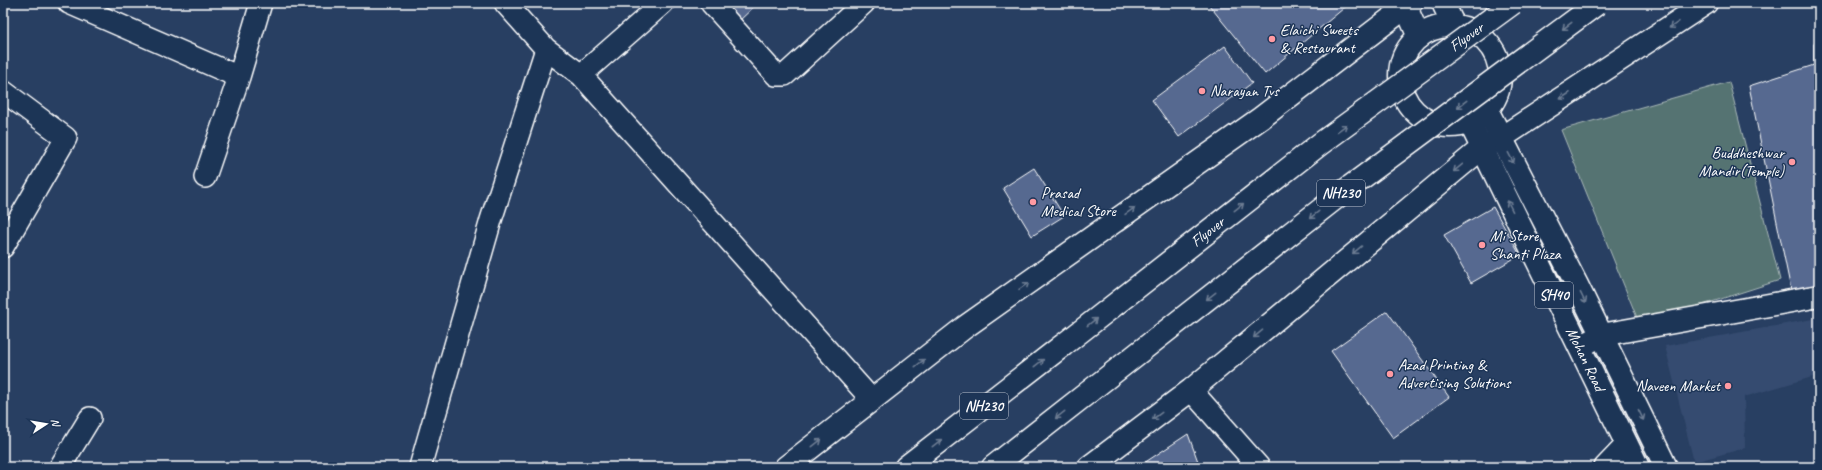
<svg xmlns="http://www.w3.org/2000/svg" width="1822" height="470" viewBox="0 0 1822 470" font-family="Caveat,sans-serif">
  <rect width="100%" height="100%" fill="#283f62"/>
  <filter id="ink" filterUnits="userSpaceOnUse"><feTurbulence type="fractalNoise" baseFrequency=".025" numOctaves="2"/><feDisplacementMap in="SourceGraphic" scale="8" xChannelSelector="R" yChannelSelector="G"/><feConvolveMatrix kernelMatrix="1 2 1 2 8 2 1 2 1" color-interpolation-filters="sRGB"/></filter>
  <g filter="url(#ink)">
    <path fill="#364c70" d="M1819 318V375L1744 397 1745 448 1694 462 1665 346Z"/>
    <path fill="#557372" stroke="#aab9b8" d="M1729 82 1780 280 1640 325 1561 130Z"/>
    <path fill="#566990" stroke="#fff" d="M715 3H758L737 23Z
      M1212 3H1350L1265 74 1209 5Z
      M1819 38V285L1791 290 1749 86 1814 65V44Z
      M1225 46 1252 83 1179 137 1152 100Z
      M1034 168 1064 216 1032 236 1003 188Z
      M1493 207 1520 255 1471 283 1444 235Z
      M1387 311 1449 397 1393 438 1331 351Z
      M1188 434 1200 467H1138Z"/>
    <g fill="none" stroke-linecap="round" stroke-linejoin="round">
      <defs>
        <path id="minor" d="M69 3 239 77
          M505 3 546 49 581 75 872 400
          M711 3 776 75H785L864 3
          M581 75 663 3
          M3 91 66 138 3 247
          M205 177 239 77 261 3
          M1191 390 1259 467
          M60 467 90 418
          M420 467 491 220 546 49
          M1605 467 1627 444"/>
        <path id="tertiary" d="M1580 347 1601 335 1819 296
          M786 467 965 327 1261 118 1411 3
          M1089 467 1191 390 1482 148 1501 138 1706 3"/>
        <g id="primary">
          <path d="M1404 3 1419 37"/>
          <path d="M1443 3 1454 26"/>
          <circle cx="1450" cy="76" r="50"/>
          <path d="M1487 110 1577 285 1666 467"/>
          <path id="s1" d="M1470 123 1638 467"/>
        </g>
        <path id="trunk" d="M906 467 1062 346
          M993 467 1090 391"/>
      </defs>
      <use href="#minor" stroke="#fff" stroke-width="24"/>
      <use href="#tertiary" stroke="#fff" stroke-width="25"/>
      <use href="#primary" stroke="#fff" stroke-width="25"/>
      <use href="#trunk" stroke="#fff" stroke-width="25"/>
      <use href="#minor" stroke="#1d3557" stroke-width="21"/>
      <use href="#tertiary" stroke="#1d3557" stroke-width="22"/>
      <use href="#primary" stroke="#1d3557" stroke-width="22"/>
      <use href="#trunk" stroke="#1d3557" stroke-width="22"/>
      <defs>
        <g id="trunk-bridge">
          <path id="s2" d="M1062 346 1320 144 1513 3"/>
          <path d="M1090 391 1351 186 1598 3"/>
        </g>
      </defs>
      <use href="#trunk-bridge" stroke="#fff" stroke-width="25" stroke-linecap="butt"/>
      <use href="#trunk-bridge" stroke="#1d3557" stroke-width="22"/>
    </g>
    <defs><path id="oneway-shaft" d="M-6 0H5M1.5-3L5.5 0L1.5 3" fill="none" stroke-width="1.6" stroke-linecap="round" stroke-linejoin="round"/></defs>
    <g stroke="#6c7c92">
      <use href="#oneway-shaft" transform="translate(1674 25) rotate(146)"/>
      <use href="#oneway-shaft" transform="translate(1567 26) rotate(143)"/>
      <use href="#oneway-shaft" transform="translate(1565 96) rotate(147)"/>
      <use href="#oneway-shaft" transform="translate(1462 104) rotate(143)"/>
      <use href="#oneway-shaft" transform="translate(1342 128) rotate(-36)"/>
      <use href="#oneway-shaft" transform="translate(1511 158) rotate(63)"/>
      <use href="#oneway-shaft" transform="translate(1458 168) rotate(141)"/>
      <use href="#oneway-shaft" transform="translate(1510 206) rotate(-116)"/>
      <use href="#oneway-shaft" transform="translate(1239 207) rotate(-38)"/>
      <use href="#oneway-shaft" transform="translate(1130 211) rotate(-35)"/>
      <use href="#oneway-shaft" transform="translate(1314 215) rotate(142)"/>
      <use href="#oneway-shaft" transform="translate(1357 250) rotate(140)"/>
      <use href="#oneway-shaft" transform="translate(1024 286) rotate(-35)"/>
      <use href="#oneway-shaft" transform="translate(1211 296) rotate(142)"/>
      <use href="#oneway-shaft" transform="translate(1583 298) rotate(64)"/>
      <use href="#oneway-shaft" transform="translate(1092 322) rotate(-38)"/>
      <use href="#oneway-shaft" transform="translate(1258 334) rotate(140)"/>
      <use href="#oneway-shaft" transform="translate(920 363) rotate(-38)"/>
      <use href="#oneway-shaft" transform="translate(1039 363) rotate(-38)"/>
      <use href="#oneway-shaft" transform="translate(1060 415) rotate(142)"/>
      <use href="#oneway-shaft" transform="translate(1641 415) rotate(64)"/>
      <use href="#oneway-shaft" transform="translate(1157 416) rotate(143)"/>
      <use href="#oneway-shaft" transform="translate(817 443) rotate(-38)"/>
      <use href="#oneway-shaft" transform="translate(937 443) rotate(-38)"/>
    </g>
  </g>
  <g fill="#ff9aa2" stroke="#1d3557" stroke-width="1.5">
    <circle cx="1272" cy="39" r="4"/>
    <circle cx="1202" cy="91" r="4"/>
    <circle cx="1792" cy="162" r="4"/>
    <circle cx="1033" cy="202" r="4"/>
    <circle cx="1482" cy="245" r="4"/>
    <circle cx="1390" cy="374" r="4"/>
    <circle cx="1728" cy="386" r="4"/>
  </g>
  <g text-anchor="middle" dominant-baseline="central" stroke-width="3" stroke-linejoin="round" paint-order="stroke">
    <g fill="#1d3557" stroke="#bbc2cd" stroke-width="1">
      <rect x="1317" y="180" width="48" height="26" rx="3"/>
      <rect x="1535" y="282" width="38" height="26" rx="3"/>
      <rect x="960" y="393" width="48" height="26" rx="3"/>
    </g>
    <g font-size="15" font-weight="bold" fill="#fff">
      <text x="1341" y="193">NH230</text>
      <text x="1554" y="295">SH40</text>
      <text x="984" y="406">NH230</text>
    </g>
    <g font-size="16" fill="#fff" stroke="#1d3557" text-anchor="start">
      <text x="1280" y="30">Elaichi Sweets<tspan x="1280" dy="18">&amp; Restaurant</tspan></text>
      <text x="1210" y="91">Narayan Tvs</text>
      <text x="1784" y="153" text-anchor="end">Buddheshwar<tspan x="1784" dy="18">Mandir(Temple)</tspan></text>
      <text x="1041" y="193">Prasad<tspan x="1041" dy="18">Medical Store</tspan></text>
      <text x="1490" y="236">Mi Store<tspan x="1490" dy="18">Shanti Plaza</tspan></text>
      <text x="1398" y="365">Azad Printing &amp;<tspan x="1398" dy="18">Advertising Solutions</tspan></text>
      <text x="1720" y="386" text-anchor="end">Naveen Market</text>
    </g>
    <g font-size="16" fill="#fff" stroke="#1d3557">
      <text stroke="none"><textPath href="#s2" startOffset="509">Flyover</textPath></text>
      <text stroke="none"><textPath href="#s2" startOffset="185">Flyover</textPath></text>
      <text stroke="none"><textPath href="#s1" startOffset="263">Mohan Road</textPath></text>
    </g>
  </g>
  <rect width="1822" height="470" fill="none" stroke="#1d3557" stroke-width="16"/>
  <rect x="8" y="8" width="1806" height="454" fill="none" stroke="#fff" stroke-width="1.5" filter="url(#ink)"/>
  <g transform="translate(46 424) rotate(78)" stroke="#1d3557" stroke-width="3" paint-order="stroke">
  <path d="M0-3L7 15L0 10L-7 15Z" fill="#ffffff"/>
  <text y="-6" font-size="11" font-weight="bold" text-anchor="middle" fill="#ffffff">N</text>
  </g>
</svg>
